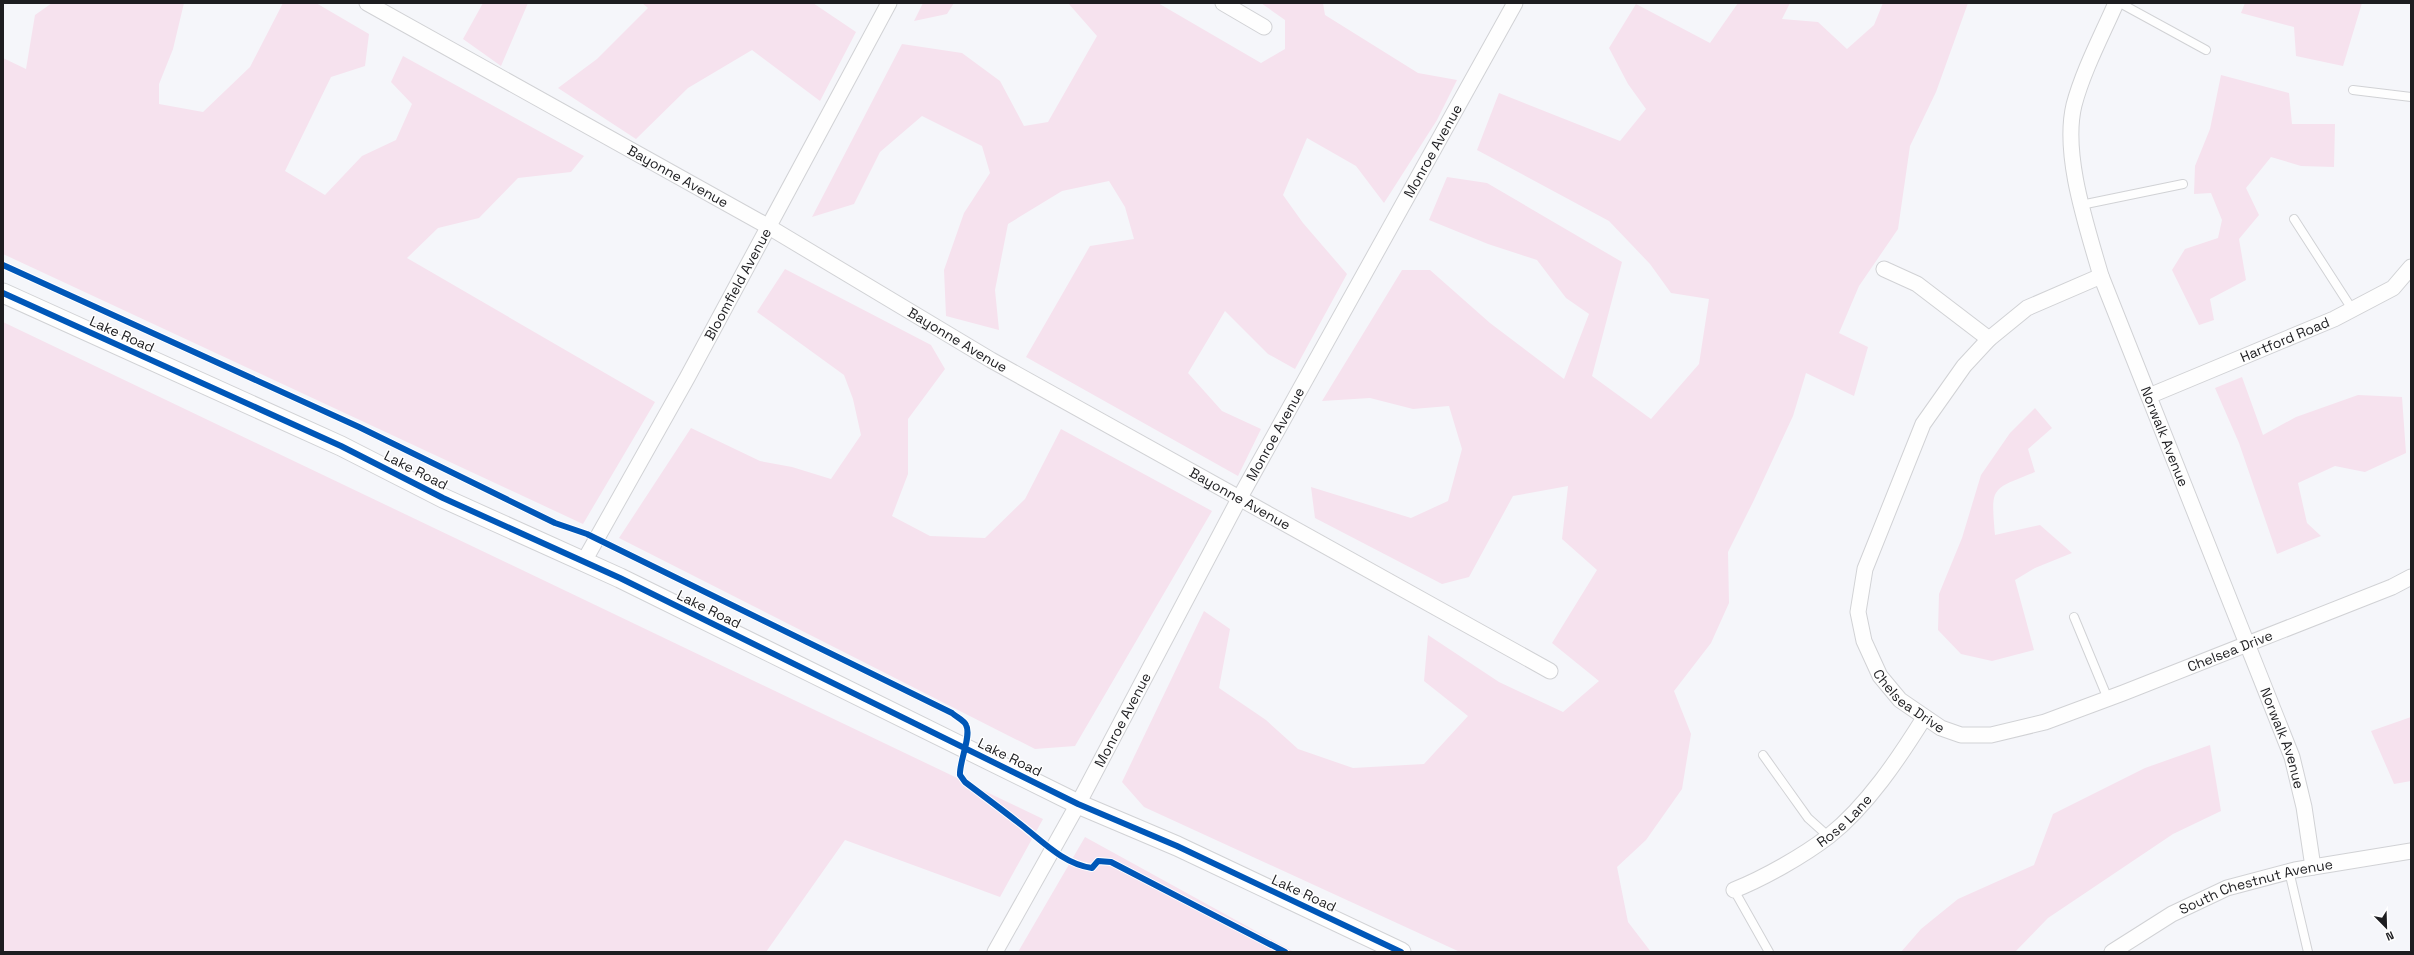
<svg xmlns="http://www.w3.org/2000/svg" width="2414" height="955" viewBox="0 0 2414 955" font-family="'Space Grotesk',sans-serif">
  <rect width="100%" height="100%" fill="#f5f6fa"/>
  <path fill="#f6e2ee" d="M52 3H184L173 49 159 84V104L203 112 250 67 283 3H316L369 34 365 66 331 77 285 171 325 195 362 156 396 140 412 104 391 82 403 56 584 156 571 172 518 178 479 218 438 228 407 258 655 402 583 524 3 254V58L26 69 35 15Z
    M483 3H528L501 66 463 39Z
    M642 3H813L856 32 820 101 752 50 688 88 636 139 558 88 597 59 648 8Z
    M923 3H954L947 14 914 21Z
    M1068 3H1158L1261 63 1285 49V20L1261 3H1323L1325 15 1418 73 1457 80 1437 120 1384 203 1356 166 1307 138 1283 195 1303 223 1347 274 1295 369 1268 354 1225 311 1188 373 1222 411 1261 429 1238 476 1026 357 1090 246 1134 239 1125 207 1109 181 1062 191 1008 224 995 290 999 330 946 316 944 270 964 213 990 173 982 146 922 116 880 152 854 204 812 217 902 44 962 53 1000 81 1024 126 1048 122 1097 36Z
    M1738 3H1790L1782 19 1818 22 1847 49 1874 25 1883 3H1968L1936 92 1910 146 1898 229 1859 286 1839 333 1868 347 1854 396 1806 373 1793 416 1754 500 1728 552 1729 603 1711 643 1674 691 1691 734 1682 789 1646 840 1617 867 1628 922 1651 952H1460L1144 807 1122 782 1204 611 1230 629 1219 688 1266 720 1298 749 1353 768 1424 764 1468 716 1424 681 1428 635 1499 682 1563 712 1599 681 1552 643 1597 570 1562 539 1568 486 1513 496 1469 577 1442 584 1315 518 1311 487 1411 518 1448 501 1462 449 1449 406 1413 409 1370 398 1322 401 1402 270H1430L1490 323 1564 379 1589 314 1566 298 1537 260 1488 244 1429 220 1447 177 1487 183 1622 262 1592 376 1651 419 1699 364 1709 299 1671 293 1650 264 1609 221 1477 150 1499 93 1620 141 1646 109 1628 84 1609 48 1636 4 1710 43Z
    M2245 3H2362L2343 66 2296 56 2294 27 2241 13Z
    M2221 75 2289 93 2292 124H2335L2334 167 2301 166 2271 157 2246 188 2259 215 2239 239 2246 280 2210 299 2214 320 2199 325 2172 270 2185 249 2218 238 2222 220 2211 193 2194 194 2195 166 2210 129Z
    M785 269 931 345 945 369 908 419V474L892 516 930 536 985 538 1025 499 1061 429 1212 511 1075 746 1035 749 619 538 691 428 760 461 792 467 831 479 861 435 853 399 844 375 757 312Z
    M3 322 1043 819 1000 897 845 840 766 952H3Z
    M2242 377 2263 435 2296 417 2358 395 2402 397 2406 453 2365 472 2335 466 2298 483 2307 523 2321 536 2277 554 2239 443 2215 388Z
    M2035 408 2052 428 2028 449 2035 472C1990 490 1991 486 1995 535L2040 525 2072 553 2035 568 2015 580 2034 650 1992 661 1961 654 1938 630 1939 594 1962 538 1981 475 2010 433Z
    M2411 717V781L2394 784 2371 731Z
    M2210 745 2221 811 2173 834 2048 918 2015 952H1901L1921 929 1958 899 2034 865 2053 814 2145 768Z
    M1085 837 1294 952H1018Z"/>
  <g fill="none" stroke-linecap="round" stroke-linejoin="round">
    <defs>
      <path id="service" d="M2120 3 2206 50
        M2353 90 2411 97
        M2081 205 2183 184
        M2294 219 2352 309
        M2074 617 2108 699
        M1763 755 1808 818 1828 836
        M2289 871 2308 952
        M1734 890 1769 952"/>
      <g id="minor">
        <path id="s1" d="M367 3 769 227 991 360 1550 671"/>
        <path d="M1223 3 1264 27"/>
        <path id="s2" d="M2116 3C2102 35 2083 71 2074 105 2062 155 2087 227 2101 276L2292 757 2304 807 2313 867"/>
        <path d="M1884 269 1917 284 1989 339"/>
        <path id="s3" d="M2101 276 2027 308 1989 339 1964 366 1923 424 1865 569 1858 612 1864 641 1880 676 1900 700 1941 728 1961 735H1991L2045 722 2123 693 2392 587 2411 577"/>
        <path id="s4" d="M2149 396 2334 319 2393 288 2411 267"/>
        <path id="s5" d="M583 563 687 378 889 3"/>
        <path id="s6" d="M1734 890C1764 878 1803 856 1829 836 1867 806 1899 758 1924 718"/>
        <path id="s7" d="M995 952 1078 804 1239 499 1515 3"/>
        <path id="s8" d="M2112 952 2172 914 2227 888 2295 870 2411 851"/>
      </g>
      <path id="tertiary" d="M3 293 341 446 443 498 620 578 1078 804 1177 846 1401 952"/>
    </defs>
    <use href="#service" stroke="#d1d2d5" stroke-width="10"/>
    <use href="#minor" stroke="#d1d2d5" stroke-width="17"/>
    <use href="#tertiary" stroke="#d1d2d5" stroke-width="21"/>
    <use href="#service" stroke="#fefefe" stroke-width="8"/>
    <use href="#minor" stroke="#fefefe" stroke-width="15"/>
    <use href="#tertiary" stroke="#fefefe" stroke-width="19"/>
    <defs>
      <path id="cycleway" d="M3 265 359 427 555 523 587 534 952 713C956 717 964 720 966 725 972 735 959 762 960 775L965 782C985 797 1005 812 1024 827 1045 844 1065 864 1092 868L1098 861 1111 862 1285 952
        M3 293 341 446 443 498 620 578 1078 804 1177 846 1401 952"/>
    </defs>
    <use href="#cycleway" stroke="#fff" stroke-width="8"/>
    <use href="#cycleway" stroke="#0057b8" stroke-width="6"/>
  </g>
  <g text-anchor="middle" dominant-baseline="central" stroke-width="3" stroke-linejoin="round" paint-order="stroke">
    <g font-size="14" fill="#1d1d20" stroke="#fff">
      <text stroke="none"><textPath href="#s7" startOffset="913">Monroe Avenue</textPath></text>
      <text stroke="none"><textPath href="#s1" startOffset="356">Bayonne Avenue</textPath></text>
      <text stroke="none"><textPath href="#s5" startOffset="319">Bloomfield Avenue</textPath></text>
      <text transform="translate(122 334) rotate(24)">Lake Road</text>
      <text stroke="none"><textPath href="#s1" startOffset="680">Bayonne Avenue</textPath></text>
      <text stroke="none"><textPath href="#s4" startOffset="147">Hartford Road</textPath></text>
      <text stroke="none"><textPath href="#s7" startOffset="589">Monroe Avenue</textPath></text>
      <text stroke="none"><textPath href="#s2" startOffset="458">Norwalk Avenue</textPath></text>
      <text transform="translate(416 470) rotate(27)">Lake Road</text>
      <text stroke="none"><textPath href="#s1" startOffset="1004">Bayonne Avenue</textPath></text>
      <text transform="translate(709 609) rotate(26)">Lake Road</text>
      <text stroke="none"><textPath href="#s3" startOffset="891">Chelsea Drive</textPath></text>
      <text stroke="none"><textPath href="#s3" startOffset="544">Chelsea Drive</textPath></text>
      <text stroke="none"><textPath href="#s7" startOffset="265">Monroe Avenue</textPath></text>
      <text stroke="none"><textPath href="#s2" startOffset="782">Norwalk Avenue</textPath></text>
      <text transform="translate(1010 757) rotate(26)">Lake Road</text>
      <text stroke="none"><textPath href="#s6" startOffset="131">Rose Lane</textPath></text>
      <text stroke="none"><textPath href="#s8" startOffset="160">South Chestnut Avenue</textPath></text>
      <text transform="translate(1304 893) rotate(25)">Lake Road</text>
    </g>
  </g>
  <rect width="2414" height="955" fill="none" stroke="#1d1d20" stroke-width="8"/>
  <g transform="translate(2386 927) rotate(157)" stroke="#ffffff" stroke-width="3" paint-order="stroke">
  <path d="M0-3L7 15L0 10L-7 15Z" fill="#1d1d20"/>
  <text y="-6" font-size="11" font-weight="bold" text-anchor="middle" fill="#1d1d20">N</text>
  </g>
</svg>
